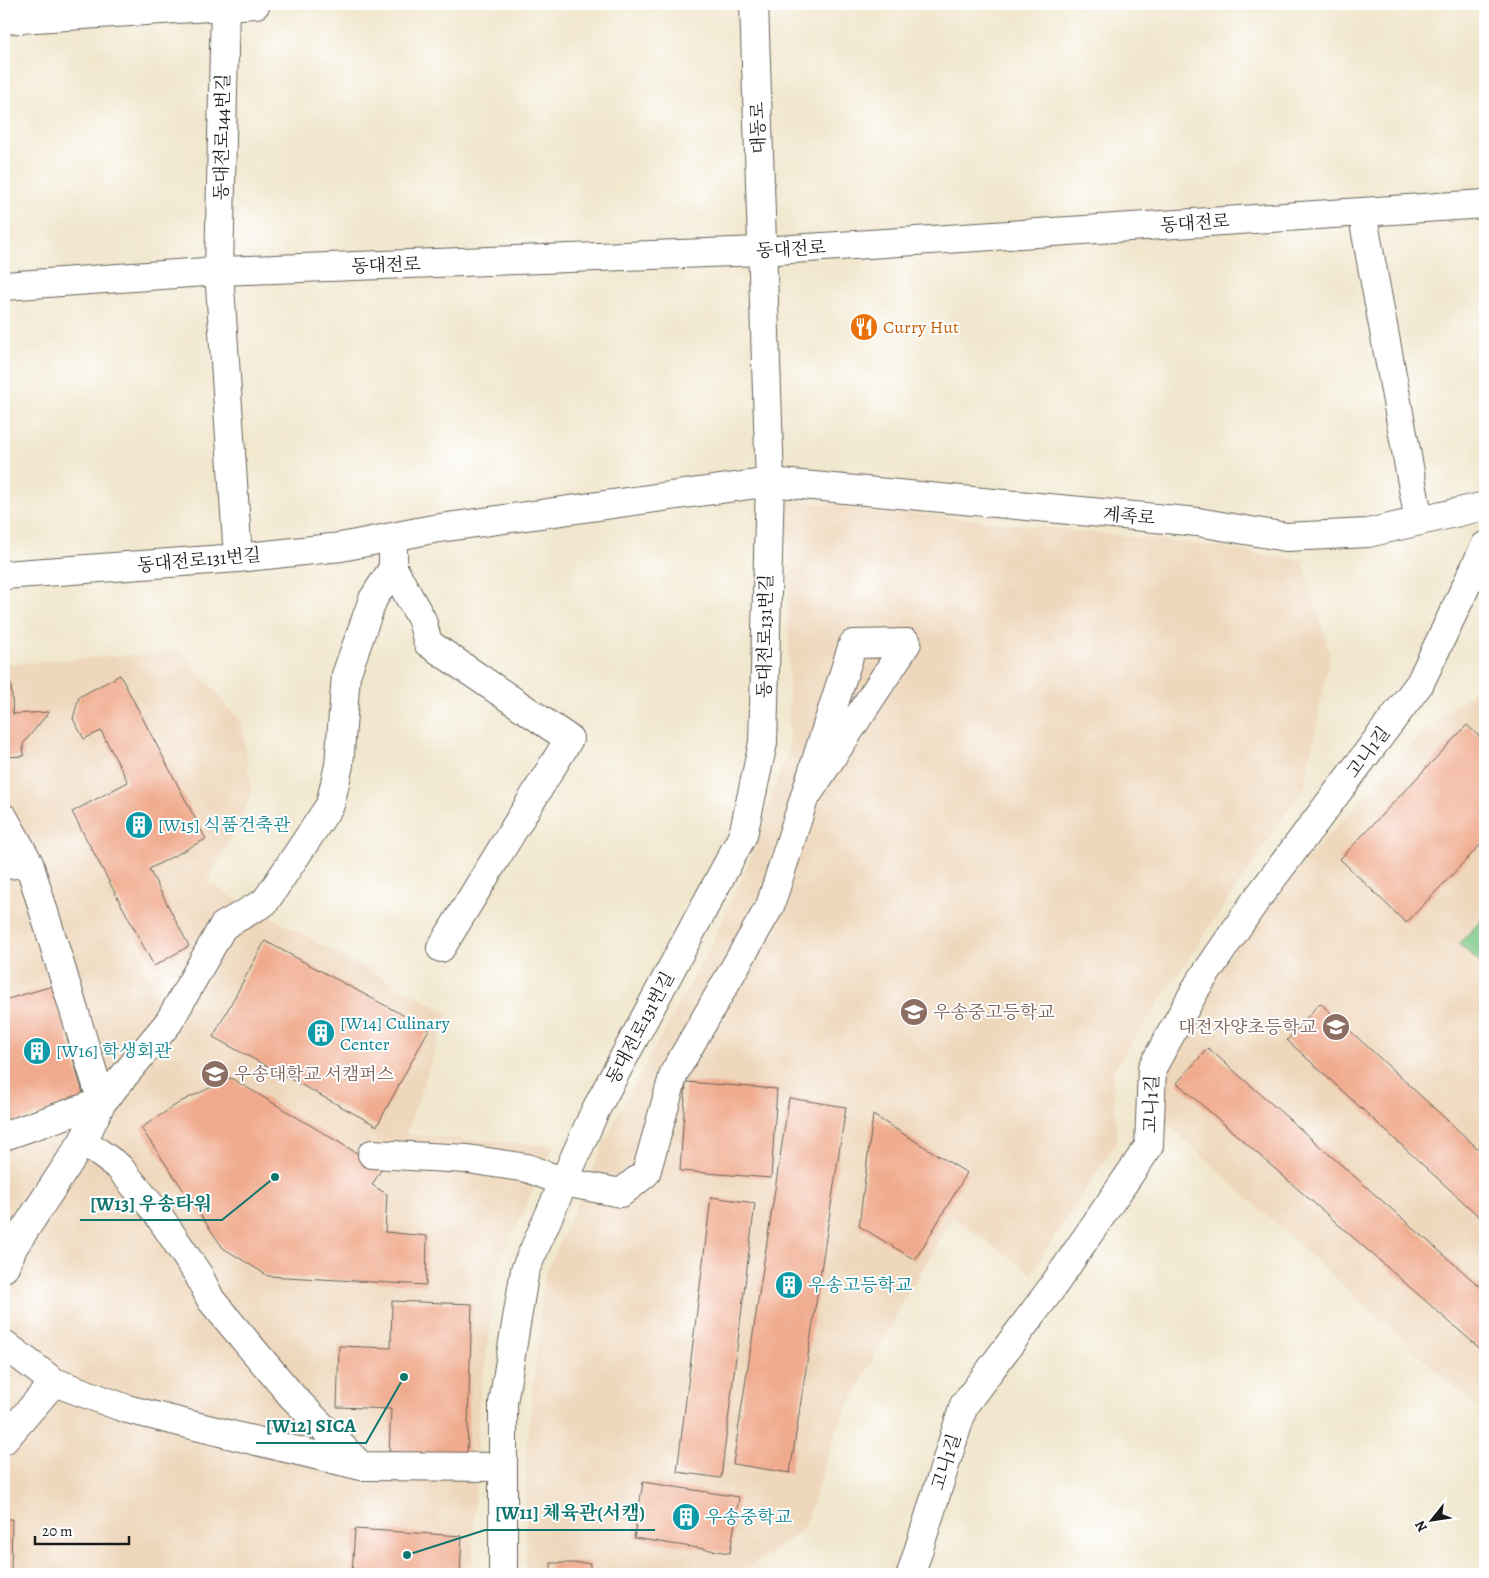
<svg xmlns="http://www.w3.org/2000/svg" width="1489" height="1578" viewBox="0 0 1489 1578" font-family="Alegreya,'Noto Serif KR',serif">
  <rect width="100%" height="100%" fill="#fff"/>
  <filter id="ink" filterUnits="userSpaceOnUse"><feTurbulence type="fractalNoise" baseFrequency=".02" numOctaves="2"/><feDisplacementMap in="SourceGraphic" scale="10" xChannelSelector="R" yChannelSelector="G"/><feConvolveMatrix kernelMatrix="1 2 1 2 8 2 1 2 1" color-interpolation-filters="sRGB"/></filter>
  <filter id="wash" filterUnits="userSpaceOnUse"><feTurbulence type="fractalNoise" baseFrequency=".0096" numOctaves="4" result="noise"/><feDisplacementMap in="SourceGraphic" scale="20" xChannelSelector="R" yChannelSelector="G"/><feGaussianBlur stdDeviation="1.12" result="paint"/><feColorMatrix in="noise" values="0 0 0 0 0 0 0 0 0 0 0 0 0 0 0 0 0 1.4 0 .05"/><feComposite in="paint" operator="in"/></filter>
  <g filter="url(#wash)">
    <rect width="100%" height="100%" fill="#f1e7ce"/>
    <path fill="#eed7bb" d="M788 500 1207 545 1303 561 1330 656 1304 787 1112 1072 1117 1141 1031 1273 953 1217 905 1299 839 1424 803 1530 746 1569 743 1574H526L525 1465 544 1277 614 1122 708 952 755 849 789 744Z
      M180 651 242 723 252 795 207 883 448 1013 406 1134 554 1146 500 1259 479 1403 472 1574H4V665Z
      M1485 681V1415L1166 1123 1164 1067 1209 986 1265 903 1434 723Z"/>
    <path fill="#7cc785" stroke="#4c7250" d="M1485 916V967L1459 944Z"/>
    <g id="blocks">
      <path fill="#f0ab8e" d="M120 675 206 839 149 869 189 946 154 966 72 812 128 782 101 731 84 739 73 719 79 697Z
        M11 684 13 714 49 712 23 744 24 756 4 757V685Z
        M1467 725 1485 742V840L1406 923 1340 859Z
        M265 941 429 1029 377 1126 213 1037Z
        M53 986 85 1101 4 1124V1000Z
        M1320 1003 1485 1155V1222L1287 1040Z
        M1208 1048 1485 1291V1353L1177 1083Z
        M231 1078 382 1168 372 1185 387 1194 385 1232 427 1236 426 1285 268 1276 223 1248 141 1128 182 1101Z
        M686 1082 777 1089 771 1178 680 1171Z
        M789 1098 846 1107 790 1473 733 1464Z
        M873 1115 967 1173 915 1260 859 1226Z
        M711 1197 755 1203 721 1478 677 1472Z
        M392 1301 472 1304 467 1455 389 1452 391 1409 337 1407 339 1346 391 1348Z
        M643 1482 739 1497 730 1553 634 1538Z
        M4 1519H12L11 1574H4Z
        M355 1529 462 1536 460 1574H352Z
        M551 1563H590V1574H551Z"/>
    </g>
  </g>
  <g filter="url(#ink)">
    <use href="#blocks" fill-opacity="0" stroke="#67635a" stroke-width="1"/>
    <g fill="none" stroke-linecap="round" stroke-linejoin="round">
      <defs>
        <path id="minor" d="M225 4 219 271 238 558
          M4 20 256 4
          M1362 212 1419 521
          M393 551V568L422 620 428 643 569 739 441 948
          M4 575 238 558 341 547 433 529 770 482 1198 522 1286 537 1368 533 1485 506
          M4 818 29 863 102 1102 4 1136
          M4 865 29 863
          M83 1141 119 1167 157 1213 198 1274 211 1300 292 1396 361 1466
          M372 1154 468 1159 527 1168 564 1182 621 1193 646 1173 674 1073 770 906 853 644 907 643 805 798
          M4 1268 14 1246 83 1141 102 1102 169 1022 223 926 265 902 330 805 339 765 346 675 373 599 393 568
          M4 1344 54 1382 127 1409 244 1438 361 1466 503 1467
          M4 1440 54 1382
          M503 1574V1403L525 1270 595 1111 743 835 763 743 770 482 754 4
          M911 1574 964 1405 1051 1289 1149 1146 1152 1068 1198 985 1256 900 1420 683 1485 546"/>
        <path id="major" d="M4 286 219 271 761 251 1485 204"/>
      </defs>
      <use href="#minor" stroke="#67635a" stroke-width="30"/>
      <use href="#major" stroke="#67635a" stroke-width="30"/>
      <use href="#minor" stroke="#fff" stroke-width="28"/>
      <use href="#major" stroke="#fff" stroke-width="28"/>
    </g>
  </g>
  <defs>
    <symbol id="restaurant-disc" viewBox="-11 -11 22 22"><circle r="9.5" fill="#e8710a" stroke="#fff"/><path d="M-5-6h1v4h1v-4h1v4h1v-4h1v5L-1.5 .5V6h-2V.5L-5-1ZM5-6V6H3V1.5H1.5Q1.5-4 5-6Z" fill="#fff"/></symbol>
    <symbol id="building-disc" viewBox="-11 -11 22 22"><circle r="9.5" fill="#0f9aa8" stroke="#fff"/><path d="M-4-6H4V6H1V3H-1V6H-4ZM-2.5-4.3h1.7v1.8h-1.7ZM.8-4.3h1.7v1.8H.8ZM-2.5-1h1.7V.8h-1.7ZM.8-1h1.7V.8H.8Z" fill="#fff"/></symbol>
    <symbol id="school-disc" viewBox="-11 -11 22 22"><circle r="9.5" fill="#8d6e63" stroke="#fff"/><path d="M0-5L7-2L0 1L-7-2ZM-4 1L0 2.5L4 1V4Q0 6-4 4Z" fill="#fff"/></symbol>
    <symbol id="university-disc" viewBox="-11 -11 22 22"><circle r="9.5" fill="#8d6e63" stroke="#fff"/><path d="M0-5L7-2L0 1L-7-2ZM-4 1L0 2.5L4 1V4Q0 6-4 4Z" fill="#fff"/></symbol>
  </defs>
  <g fill-rule="evenodd">
    <use href="#restaurant-disc" x="848" y="311" width="32" height="32"/>
    <use href="#building-disc" x="123" y="809" width="32" height="32"/>
    <use href="#school-disc" x="898" y="996" width="32" height="32"/>
    <use href="#school-disc" x="1320" y="1011" width="32" height="32"/>
    <use href="#building-disc" x="305" y="1017" width="32" height="32"/>
    <use href="#building-disc" x="21" y="1035" width="32" height="32"/>
    <use href="#university-disc" x="199" y="1058" width="32" height="32"/>
    <use href="#building-disc" x="773" y="1269" width="32" height="32"/>
    <use href="#building-disc" x="670" y="1501" width="32" height="32"/>
  </g>
  <g text-anchor="middle" dominant-baseline="central" stroke-width="4" stroke-linejoin="round" paint-order="stroke">
    <g font-size="18" fill="#1c1c1c" stroke="#fff">
      <text transform="translate(758 128) rotate(-92)">대동로</text>
      <text transform="translate(222 137) rotate(-89)">동대전로144번길</text>
      <text transform="translate(1195 223) rotate(-4)">동대전로</text>
      <text transform="translate(791 249) rotate(-3)">동대전로</text>
      <text transform="translate(386 265) rotate(-2)">동대전로</text>
      <text transform="translate(1129 516) rotate(5)">계족로</text>
      <text transform="translate(199 560) rotate(-5)">동대전로131번길</text>
      <text transform="translate(765 636) rotate(-89)">동대전로131번길</text>
      <text transform="translate(1368 752) rotate(-53)">고니1길</text>
      <text transform="translate(640 1028) rotate(-62)">동대전로131번길</text>
      <text transform="translate(1151 1104) rotate(-88)">고니1길</text>
      <text transform="translate(946 1462) rotate(-72)">고니1길</text>
    </g>
    <g font-size="18" fill="#c56008" stroke="#fff" text-anchor="start">
      <text x="883" y="327">Curry Hut</text>
    </g>
    <g font-size="18" fill="#0d838f" stroke="#fff" text-anchor="start">
      <text x="158" y="825">[W15] 식품건축관</text>
      <text x="340" y="1023">[W14] Culinary<tspan x="340" dy="21">Center</tspan></text>
      <text x="56" y="1051">[W16] 학생회관</text>
      <text x="808" y="1285">우송고등학교</text>
      <text x="705" y="1517">우송중학교</text>
    </g>
    <g font-size="18" fill="#785e54" stroke="#fff" text-anchor="start">
      <text x="933" y="1012">우송중고등학교</text>
      <text x="1317" y="1027" text-anchor="end">대전자양초등학교</text>
      <text x="234" y="1074">우송대학교 서캠퍼스</text>
    </g>
  </g>
  <path fill="none" stroke="#0f766e" stroke-width="2" d="M275 1177L222 1220H80M404 1377L366 1443H256M407 1555L485 1530H655"/>
  <g fill="#0f766e" stroke="#fff" stroke-width="2">
    <circle cx="275" cy="1177" r="5"/>
    <circle cx="404" cy="1377" r="5"/>
    <circle cx="407" cy="1555" r="5"/>
  </g>
  <g font-size="19" text-anchor="middle" font-weight="bold" fill="#0f766e" stroke="#fff" stroke-width="4" stroke-linejoin="round" paint-order="stroke">
    <text x="151" y="1210">[W13] 우송타워</text>
    <text x="311" y="1432">[W12] SICA</text>
    <text x="570" y="1519">[W11] 체육관(서캠)</text>
  </g>
  <rect width="1489" height="1578" fill="none" stroke="#fff" stroke-width="20"/>
  <g transform="translate(1432 1520) rotate(240)" stroke="#ffffff" stroke-width="4" paint-order="stroke">
  <path d="M0-4L9 19L0 12L-9 19Z" fill="#1c1c1c"/>
  <text y="-8" font-size="14" font-weight="bold" text-anchor="middle" fill="#1c1c1c">N</text>
  </g>
  <path d="M35 1536v8h94v-8" fill="none" stroke="#1c1c1c" stroke-width="2.5"/>
  <text x="42" y="1536" font-size="15" fill="#1c1c1c" stroke="#ffffff" stroke-width="4" paint-order="stroke">20 m</text>
</svg>
